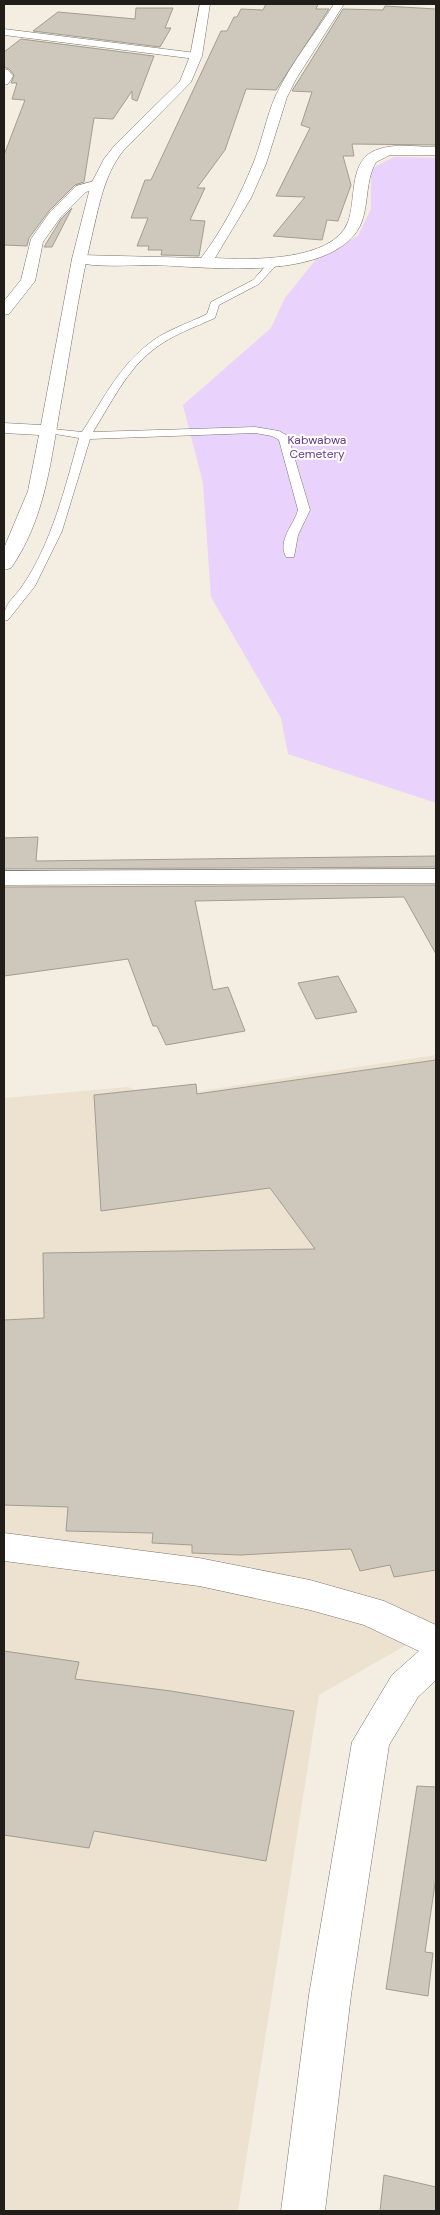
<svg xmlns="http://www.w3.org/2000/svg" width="440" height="2215" viewBox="0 0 440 2215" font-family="'DM Sans',sans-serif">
  <rect width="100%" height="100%" fill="#f4ede1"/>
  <path fill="#ede2d0" d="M436 1055V1628L319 1695 238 2211H4V1098L128 1087 155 1098Z"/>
  <path fill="#e9d2fb" d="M394 157 436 158V803L288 754 281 718 211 597 203 483 183 405 271 328 285 298 318 257 358 236 371 209V169Z"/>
  <path fill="#cec7bc" stroke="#a29c91" d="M266 4H318L316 9H329L276 90 246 89 225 150 197 188H205L190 220 205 221 199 256 161 255 162 250H148L149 246H137L148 218H131L145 180H151L221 31H227L234 17H237L241 9 263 10Z
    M385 6 436 9V145L352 144 354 156H343L351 185 338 221 327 220 322 240 273 236 305 197 276 196 310 128 301 125 312 92 292 91 343 9 383 10Z
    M136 8H173L165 28H171L160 47 33 31 58 12 135 19Z
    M21 39 154 56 137 101 132 99V91L113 119 94 118 84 182 75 185 49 211 29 238 27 246 4 245V155L25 100 12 99 17 83H11L14 75 9 69 4 67V52Z
    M72 208 52 247H44L61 219Z
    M38 837 36 861 436 856V867L4 869V838Z
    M436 885V954L404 897 195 901 213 990 228 987 245 1031 166 1045 157 1026H153L128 959 4 976V887Z
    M338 976 357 1012 316 1019 298 983Z
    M436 1060V1570L394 1577 390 1565 360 1571 351 1549 240 1555 192 1553V1545L152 1543 153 1533 66 1531 68 1507 4 1505V1320L44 1318 43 1253 315 1249 270 1188 101 1211 94 1095 196 1084 197 1094Z
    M4 1651 79 1662 75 1679 171 1691 294 1711 266 1861 94 1831 89 1848 4 1835Z
    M417 1786 436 1787V1877L425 1952 433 1953 428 1996 386 1989Z
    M384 2175 436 2187V2211H380Z"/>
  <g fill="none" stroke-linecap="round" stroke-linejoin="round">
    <defs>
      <path id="service" d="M271 260 279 262 259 284 219 305 215 318C195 327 172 335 154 349 127 369 110 405 93 432L255 427 279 431 288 436 310 510 298 535 294 557H286C277 540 294 525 298 510L279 440 272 436 255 433 90 439 62 531 35 586 8 620 4 621C4 602 13 600 23 585 52 542 65 488 79 438L43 432V428L82 432C101 403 118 368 146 346 163 331 187 324 207 314L211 302 253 280Z"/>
      <path id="minor" d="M334 4H344L296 79 287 97 266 164 251 198 215 258C249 260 333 262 348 222 356 201 349 164 372 152 391 142 416 147 436 147V155H390L376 162C363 184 371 214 355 234 317 281 208 267 154 265 128 265 98 268 74 262L72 259 74 256 79 255 201 258C222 231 240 196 253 164 262 142 266 117 276 95 291 63 315 34 334 4Z
        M4 29 196 53 202 56 196 59 4 35Z
        M4 69 8 70 13 76 8 84 4 85Z
        M98 180 103 181 105 184 103 187 86 192 60 218 43 242 35 281 9 314 4 315V301L21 280 31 239 50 212 76 186Z
        M436 869V883L4 885V871Z
        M4 1533 199 1558 310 1580 384 1601 436 1625V1680L418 1697 389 1745 351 1995 325 2211H281L309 1995 352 1742 392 1675 419 1651 364 1625 310 1610 199 1586 4 1561Z"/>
      <path id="tertiary" d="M200 4H210L202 56 191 82 123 151C104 175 99 206 92 235 78 294 70 354 59 414 50 468 43 522 11 568L4 570V548L28 491 39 435 4 433V423L41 425 72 259 91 184 104 159 115 145 180 81 190 56Z"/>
    </defs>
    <use href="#service" stroke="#7b746a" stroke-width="1"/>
    <use href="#minor" stroke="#7b746a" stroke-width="1"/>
    <use href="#tertiary" stroke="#7b746a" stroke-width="1"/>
    <use href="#service" fill="#fff" fill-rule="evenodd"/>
    <use href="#minor" fill="#fff" fill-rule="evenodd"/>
    <use href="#tertiary" fill="#fff" fill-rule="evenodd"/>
  </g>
  <g text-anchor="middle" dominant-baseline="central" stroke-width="4" stroke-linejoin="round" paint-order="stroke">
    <g font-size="12" fill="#6a3a8b" stroke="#fff">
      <text x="317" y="440">Kabwabwa<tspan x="317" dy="14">Cemetery</tspan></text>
    </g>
  </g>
  <rect width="440" height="2215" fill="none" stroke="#211e1a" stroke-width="10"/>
</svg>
